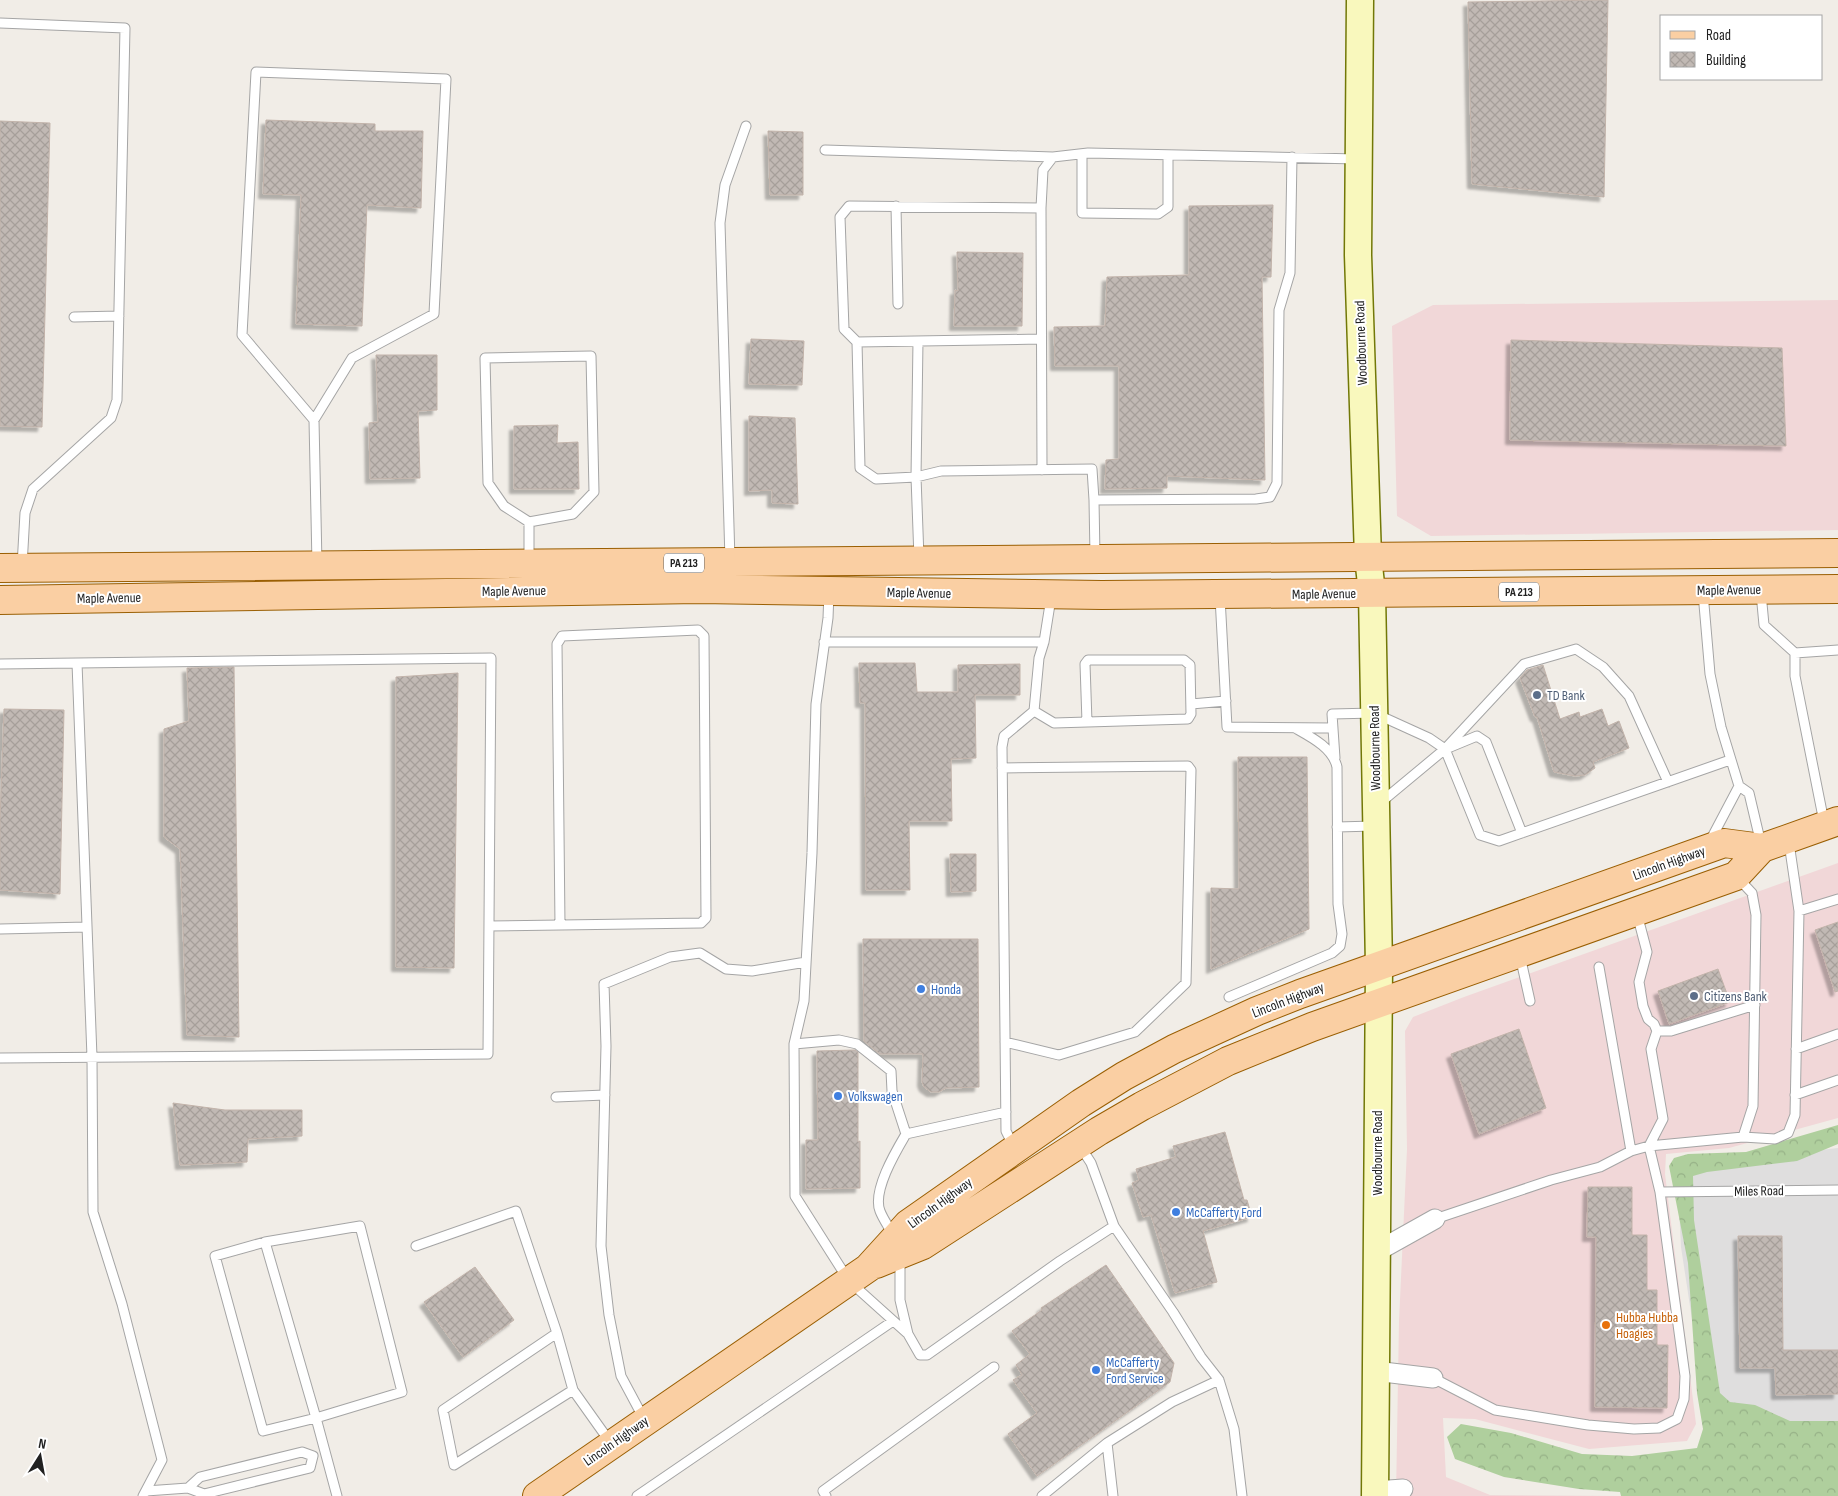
<svg xmlns="http://www.w3.org/2000/svg" width="1838" height="1496" viewBox="0 0 1838 1496" font-family="'Sofia Sans Condensed',sans-serif">
  <defs>
    <pattern id="forest-crowns" width="20" height="18" patternUnits="userSpaceOnUse" patternTransform="scale(1.25)"><rect width="20" height="18" fill="#afcf9d"/><path d="M2 6a3 3 0 1 1 6 0M12 15a3 3 0 1 1 6 0" fill="none" stroke="#96b187"/></pattern>
    <pattern id="building-cross-hatch" width="8" height="8" patternUnits="userSpaceOnUse" patternTransform="scale(1.25)"><rect width="8" height="8" fill="#c1b9b4"/><path d="M0 0l8 8M0 8l8-8" fill="none" stroke="#a69f9a"/></pattern>
    <filter id="shadow"><feDropShadow dx="-4.5" dy="4.5" stdDeviation="1" flood-color="#0004"/></filter>
  </defs>
  <rect width="100%" height="100%" fill="#f1ede7"/>
  <path fill="#dfdede" d="M1838 1148V1427L1709 1431 1681 1247 1677 1166Z"/>
  <path fill="#f1d7d8" d="M1838 300V530L1431 536 1397 516 1392 326 1433 305Z
    M1838 863V1118L1729 1148 1666 1154 1665 1174 1696 1424 1687 1441 1589 1449 1475 1419 1443 1418 1446 1477 1490 1495 1617 1496H1396L1399 1321 1407 1149 1405 1031 1413 1017 1464 997Z"/>
  <path fill="url(#forest-crowns)" d="M1838 1125V1144L1797 1161 1707 1172 1693 1176 1694 1220 1720 1393 1730 1402 1755 1405 1790 1421H1838V1496H1621L1620 1492 1579 1489 1504 1477 1455 1459 1447 1437 1461 1424 1511 1433 1582 1454 1632 1456 1697 1448 1703 1429 1697 1393 1688 1263 1669 1166 1674 1158 1688 1154 1746 1152Z"/>
  <path fill="url(#building-cross-hatch)" stroke="#c2b3aa" filter="url(#shadow)" d="M1608 0 1604 197 1472 184 1468 2Z
    M266 120 375 124V131H423L421 208 367 205 362 326 296 324 301 195 263 194Z
    M0 121 50 123 42 427 0 426Z
    M768 131 803 132V195H770Z
    M1273 205 1271 277H1262L1265 480 1167 476V488L1105 489 1106 460 1119 459V366H1055L1054 327 1105 326 1107 277 1189 275V206Z
    M957 252 1023 253 1022 326H954L955 290 958 291Z
    M751 339 804 341 802 385 749 384Z
    M1511 340 1782 348 1786 446 1510 440Z
    M376 355H437V410L418 411 420 478 370 479 369 423 378 422Z
    M749 416 795 418 798 504 772 503V490L749 491Z
    M558 425 557 443 578 442 579 489H514V426Z
    M859 663H915L917 692H958V665L1020 664V695H975L976 758 951 759 952 821H909L910 890H866L865 703H860Z
    M1543 665 1560 719 1579 712 1580 717 1602 709 1608 726 1619 721 1629 748 1593 762 1595 768 1585 775 1575 776 1554 772 1537 717H1535L1520 678 1527 670Z
    M234 667 239 1037 187 1035 180 849 164 837V729L189 721 187 668Z
    M458 673 454 968 396 967V677Z
    M4 709 64 710 60 894 0 890V820Z
    M1238 757H1307L1309 929 1211 969V888L1239 889Z
    M950 854H976V891L951 892Z
    M1838 922V991L1835 992 1815 930Z
    M863 939H978L979 1087 946 1088 939 1092H931L924 1087 922 1082 923 1054H880L864 1041Z
    M1718 969 1730 1002 1669 1024 1658 991Z
    M1519 1029 1546 1108 1479 1134 1451 1054Z
    M855 1050 858 1052V1142L860 1141V1188L806 1189V1140H818L817 1051Z
    M173 1103 225 1110H302V1136L248 1139 247 1162 180 1165Z
    M1225 1132 1244 1200H1247L1252 1217 1203 1231 1217 1282 1175 1293 1151 1215 1143 1217 1132 1183 1139 1180 1136 1169 1176 1157 1173 1146Z
    M1588 1187H1632V1235H1647V1290H1657V1345H1668L1667 1408 1595 1407 1596 1237H1587Z
    M1738 1236H1782L1783 1350H1838V1394L1776 1395 1775 1368H1740Z
    M1106 1265 1174 1363 1170 1382 1037 1476 1008 1434 1037 1413 1013 1380 1022 1375 1016 1365 1030 1354 1012 1331 1042 1310 1041 1308Z
    M475 1267 514 1320 463 1357 424 1302Z"/>
  <g fill="none" stroke-linecap="round" stroke-linejoin="round">
    <defs>
      <path id="lane" d="M0 23 125 28 117 400 111 418 33 489 25 513 22 566
        M825 150 1053 157
        M1082 154V213L1158 214 1168 207V155
        M896 206 898 304
        M1041 208 1042 470
        M74 317 119 316
        M918 341 916 477 919 558
        M857 342 1041 339
        M314 420 352 358 434 314 446 79 256 72 242 335 314 420 317 564
        M1094 500 1092 469 941 471 916 477 876 479 860 468 857 342 844 329 840 217 849 206 1041 208 1043 170 1053 157 1088 153 1357 159
        M1095 556 1094 500 1256 499 1270 497 1277 483 1279 310 1290 273 1292 157
        M730 560 720 223 725 185 746 126
        M529 562V522L573 514 594 492 591 356 485 358 488 483 504 506 529 522
        M829 593 828 618 816 704 812 853 804 1001 794 1044 795 1196 849 1281 908 1334
        M1703 593 1710 674 1721 727 1739 786 1749 793 1761 844
        M1761 593 1764 625 1795 653 1838 650
        M1220 597 1227 727 1333 728
        M824 642H1044L1051 598
        M1795 653V676L1824 822
        M0 664 77 663
        M1191 704 1226 701
        M1034 711 1054 723 1188 719 1191 714 1190 665 1184 660H1088L1085 664 1087 722
        M1448 748 1477 736 1486 742 1522 833
        M1335 758 1332 714 1374 713 1429 738 1445 749 1480 835 1499 841 1730 760
        M1002 768 1188 766 1191 770 1186 983 1135 1032 1059 1055 1005 1042
        M1380 803 1445 749 1524 664 1576 649 1603 667 1629 696 1668 782
        M1337 827 1374 826
        M1710 841 1739 786
        M1737 877 1752 893 1756 915 1753 1106 1743 1137
        M1799 911 1838 899
        M489 926 701 923 706 918 704 636 698 630 562 636 557 644 560 925
        M0 929 87 927
        M1520 956 1530 1001
        M1599 967 1631 1151
        M1229 997 1332 953 1340 946 1342 934 1338 904 1337 767C1333 748 1311 737 1295 728
        M1657 1031H1671L1755 1005
        M794 1044 839 1040 857 1044 891 1071 892 1091 906 1134
        M1796 1049 1838 1034
        M0 1058 488 1054 491 658 77 663 92 1057 93 1212 122 1304 162 1460 143 1496
        M1795 1095 1838 1080
        M556 1097 605 1095
        M1080 1146 1091 1163 1114 1226 1173 1312 1201 1357 1219 1380 1234 1429 1242 1496
        M1014 1147 1006 1131 1002 747 1004 736 1034 711 1039 658 1044 642
        M1660 1192 1838 1190
        M1435 1219 1551 1180 1600 1167 1631 1151 1649 1146 1743 1137 1775 1139 1788 1133 1795 1115 1799 911 1789 843
        M893 1235C889 1227 883 1219 880 1211 872 1191 896 1151 906 1134L1006 1112
        M265 1242 360 1226 402 1392 316 1418 263 1431 215 1256 265 1242 316 1418 337 1496
        M416 1246 516 1211 557 1333 573 1390 610 1442
        M900 1259V1300L908 1334 920 1355H927L1060 1261 1114 1226
        M557 1333 443 1410 454 1465 573 1390
        M1433 1378 1495 1410 1588 1425 1634 1429 1659 1428 1677 1419 1684 1399 1685 1376 1660 1192 1649 1146 1663 1119 1651 1049 1657 1031 1654 1024 1648 1019 1643 1006 1639 982 1647 952 1637 914
        M644 1419 621 1376 609 1315 601 1246 606 1046 604 984 670 957 700 953 726 969 752 971 806 962
        M146 1491 188 1488 204 1494 310 1468 313 1456 302 1452 200 1477 188 1488
        M637 1496 893 1321
        M826 1496 823 1491 994 1367
        M1042 1496 1107 1443
        M1113 1496 1107 1443 1172 1402 1219 1380"/>
      <path id="street" d="M1376 1252 1435 1219
        M1375 1371 1433 1378
        M1375 1491 1403 1489"/>
      <path id="secondary" d="M1360 0 1358 255 1368 557 1372 593 1379 966 1375 1496"/>
      <path id="primary" d="M0 568 1838 553
        M0 600 699 589 1102 595 1838 589
        M876 1264 923 1245 1099 1131 1142 1106 1228 1061 1312 1027 1736 876 1762 848
        M537 1496 868 1268 908 1224 1081 1103 1124 1076 1174 1049 1257 1011 1300 994 1724 843 1762 848 1838 821"/>
    </defs>
    <use href="#lane" stroke="#a5a5a5" stroke-width="11"/>
    <use href="#street" stroke="#a5a5a5" stroke-width="21"/>
    <use href="#secondary" stroke="#727807" stroke-width="29"/>
    <use href="#primary" stroke="#9a5f03" stroke-width="30"/>
    <use href="#lane" stroke="#fff" stroke-width="9"/>
    <use href="#street" stroke="#fff" stroke-width="19"/>
    <use href="#secondary" stroke="#f9f8bd" stroke-width="26"/>
    <use href="#primary" stroke="#facfa3" stroke-width="28"/>
  </g>
  <g fill="#5c6f8a" stroke="#fff" stroke-width="2">
    <circle cx="1537" cy="695" r="5"/>
    <circle cx="1694" cy="996" r="5"/>
  </g>
  <g fill="#3f7fe0" stroke="#fff" stroke-width="2">
    <circle cx="921" cy="989" r="5"/>
    <circle cx="838" cy="1096" r="5"/>
    <circle cx="1176" cy="1212" r="5"/>
    <circle cx="1096" cy="1370" r="5"/>
  </g>
  <circle fill="#e8710a" stroke="#fff" stroke-width="2" cx="1606" cy="1325" r="5"/>
  <g text-anchor="middle" dominant-baseline="central" stroke-width="4" stroke-linejoin="round" paint-order="stroke">
    <g fill="#fff" stroke="#646464" stroke-width="1">
      <rect x="664" y="553.5" width="40" height="19" rx="4"/>
      <rect x="1499" y="582.5" width="40" height="19" rx="4"/>
    </g>
    <g font-size="12" font-weight="bold" fill="#212121">
      <text x="684" y="563">PA 213</text>
      <text x="1519" y="592">PA 213</text>
    </g>
    <g font-size="14" fill="#212121" stroke="#fff">
      <text transform="translate(1361 343) rotate(-92)">Woodbourne Road</text>
      <text transform="translate(1729 590) rotate(-1)">Maple Avenue</text>
      <text transform="translate(514 591) rotate(-1)">Maple Avenue</text>
      <text transform="translate(919 593) rotate(1)">Maple Avenue</text>
      <text transform="translate(1324 594) rotate(-1)">Maple Avenue</text>
      <text transform="translate(109 598) rotate(-1)">Maple Avenue</text>
      <text transform="translate(1375 748) rotate(-91)">Woodbourne Road</text>
      <text transform="translate(1669 863) rotate(-20)">Lincoln Highway</text>
      <text transform="translate(1288 1000) rotate(-21)">Lincoln Highway</text>
      <text transform="translate(1377 1153) rotate(-90)">Woodbourne Road</text>
      <text transform="translate(1759 1191) rotate(-1)">Miles Road</text>
      <text transform="translate(940 1203) rotate(-36)">Lincoln Highway</text>
      <text transform="translate(616 1441) rotate(-35)">Lincoln Highway</text>
    </g>
    <g font-size="14" fill="#4e5e75" stroke="#fff" text-anchor="start">
      <text x="1547" y="695">TD Bank</text>
      <text x="1704" y="996">Citizens Bank</text>
    </g>
    <g font-size="14" fill="#366cbe" stroke="#fff" text-anchor="start">
      <text x="931" y="989">Honda</text>
      <text x="848" y="1096">Volkswagen</text>
      <text x="1186" y="1212">McCafferty Ford</text>
      <text x="1106" y="1362">McCafferty<tspan x="1106" dy="16">Ford Service</tspan></text>
    </g>
    <g font-size="14" fill="#c56008" stroke="#fff" text-anchor="start">
      <text x="1616" y="1317">Hubba Hubba<tspan x="1616" dy="16">Hoagies</tspan></text>
    </g>
  </g>
  <rect x="1660" y="15" width="162" height="65" fill="#ffffff" stroke="#a6a6a6"/>
  <rect x="1670" y="31" width="25" height="8" fill="#facfa3" stroke="#a6a6a6"/>
  <text x="1706" y="40" font-size="15" fill="#212121">Road</text>
  <rect x="1670" y="52" width="25" height="15" fill="url(#building-cross-hatch)" stroke="#a6a6a6"/>
  <text x="1706" y="65" font-size="15" fill="#212121">Building</text>
  <g transform="translate(40 1456) rotate(11)" stroke="#ffffff" stroke-width="4" paint-order="stroke">
  <path d="M0-4L9 19L0 12L-9 19Z" fill="#212121"/>
  <text y="-8" font-size="14" font-weight="bold" text-anchor="middle" fill="#212121">N</text>
  </g>
</svg>
